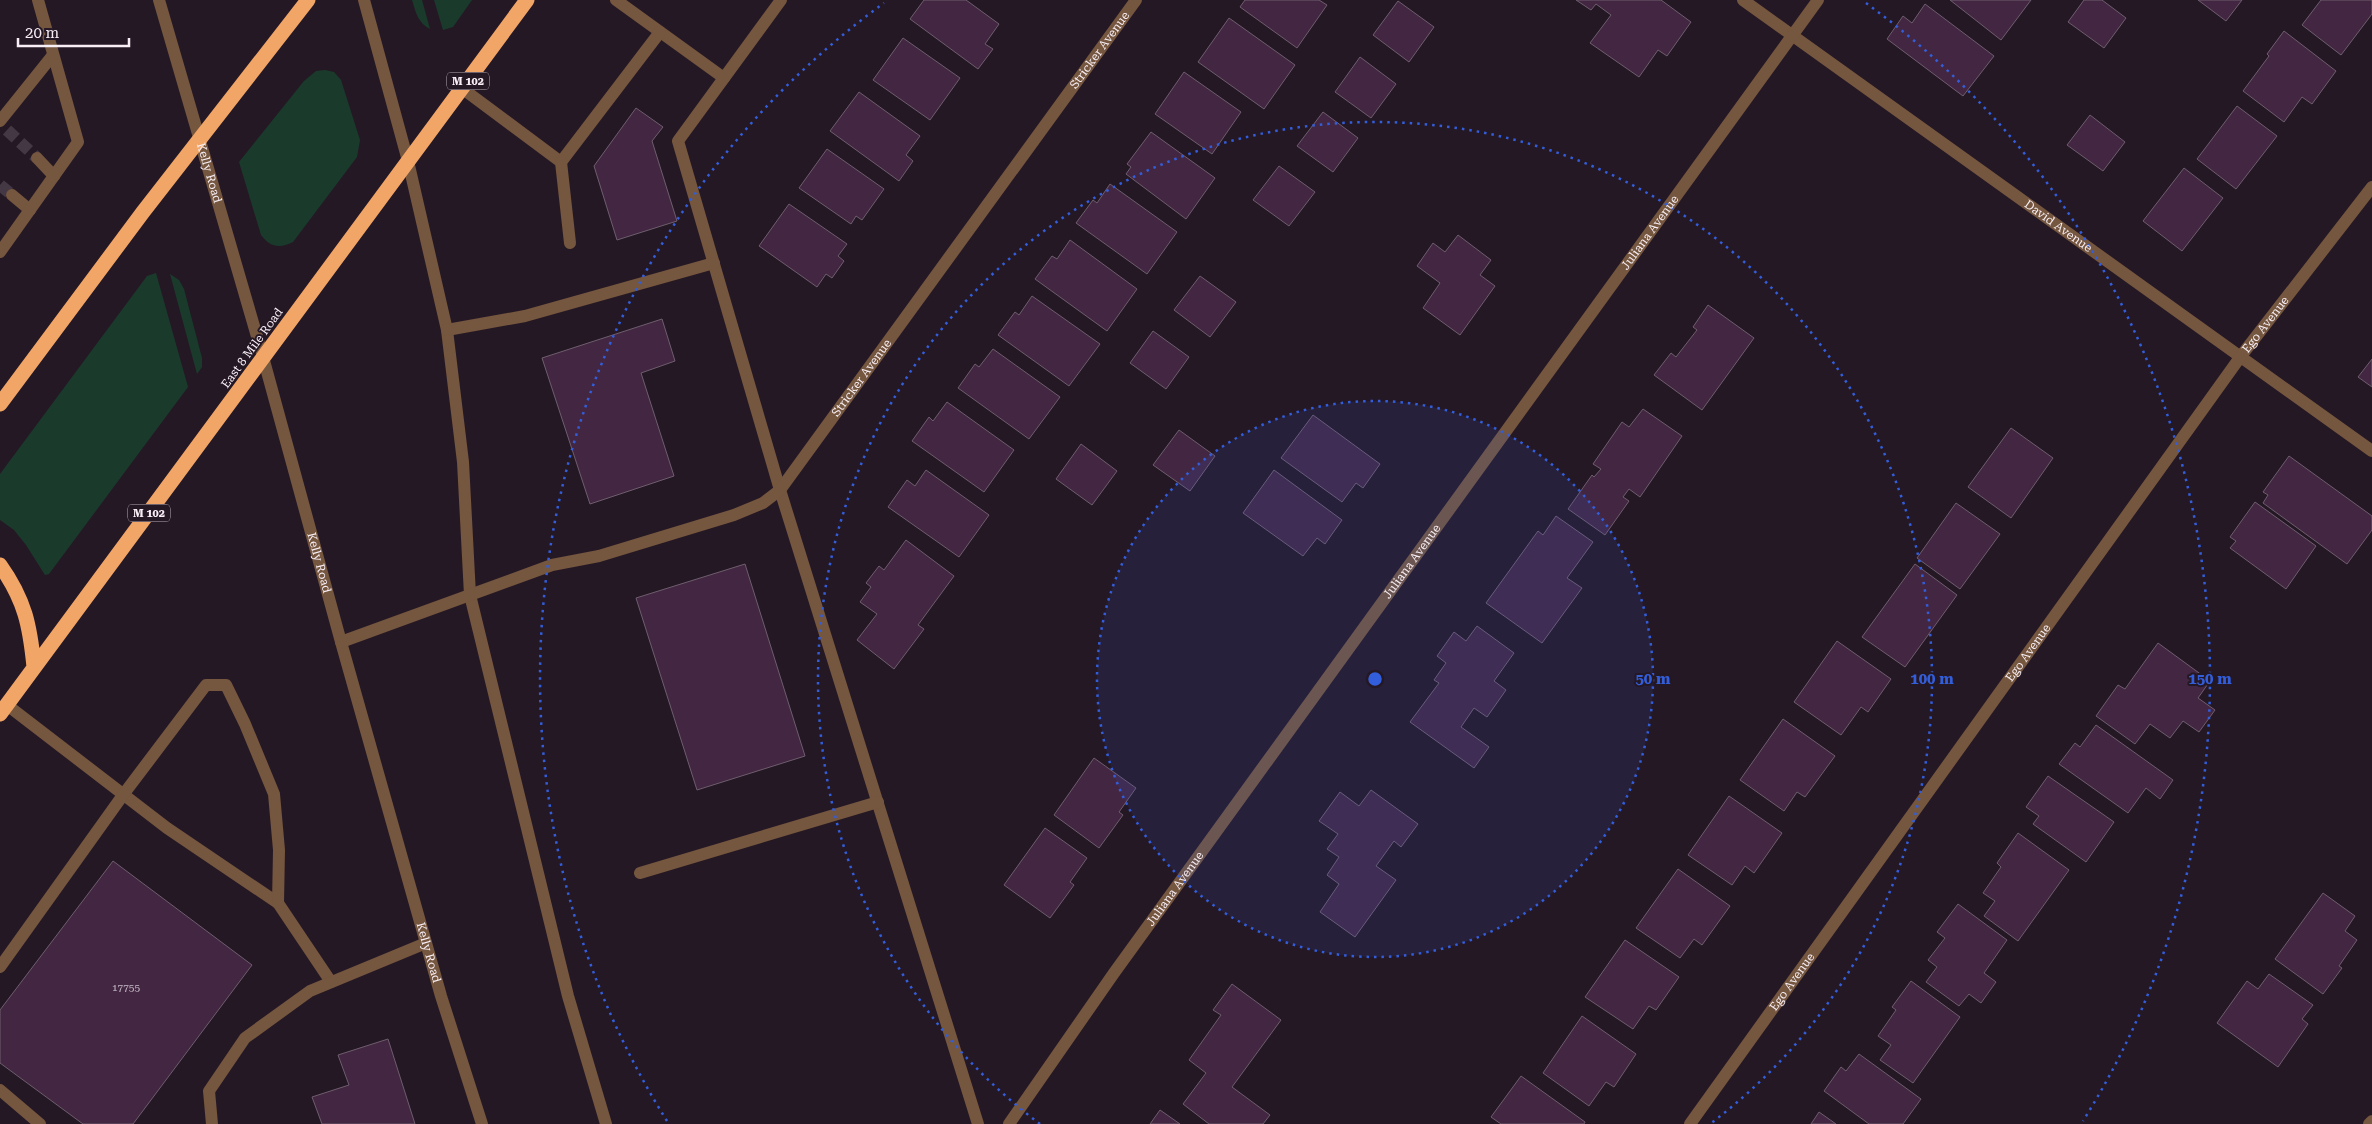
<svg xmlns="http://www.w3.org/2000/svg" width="2372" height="1124" viewBox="0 0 2372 1124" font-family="'Roboto Serif',serif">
  <rect width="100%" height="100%" fill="#251825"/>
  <path fill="#1a3b2b" d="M412 0H422L430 29C418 23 416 13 412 0Z
    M434 0H472L453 27 443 30Z
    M325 70 334 72 341 80 360 140 357 157 293 242C279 249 270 247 261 235L239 162 304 81 316 71Z
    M156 273 188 387 49 574 45 575 26 545 14 530 0 520V474L147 276Z
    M170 274 179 280 184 289 202 358V367L197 374Z"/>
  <path fill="#432742" stroke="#6e5e6d" d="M924 0H966L999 24 985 44 993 49 978 69 910 19Z
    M1245 0H1319L1327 5 1297 48 1240 7Z
    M1576 0H1661L1691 22 1667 56 1658 50 1639 77 1590 43 1611 15 1596 4 1591 10Z
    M1950 0H2031L2001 40Z
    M2084 0H2102L2126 18 2104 48 2068 22Z
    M2198 0H2242L2226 21Z
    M2321 0H2372V14L2341 55 2302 25Z
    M1398 1 1434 27 1409 62 1373 35Z
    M1925 4 1994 56 1963 96 1887 39 1903 16 1912 23Z
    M1229 18 1295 65 1264 109 1198 62Z
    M2284 31 2336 71 2312 104 2302 97 2284 122 2243 91 2269 56 2267 54Z
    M903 38 960 78 930 120 873 80Z
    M1360 57 1396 84 1371 118 1335 92Z
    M1184 72 1241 112 1212 154 1155 114Z
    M859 92 920 136 906 155 913 161 899 181 830 131Z
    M2237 106 2277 136 2236 189 2197 159Z
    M636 108 663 127 652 141 677 221 617 240 594 166Z
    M1323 112 1358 138 1333 172 1297 146Z
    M2090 115 2125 142 2103 171 2067 145Z
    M1151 132 1215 178 1186 219 1126 174 1131 167 1127 164Z
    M827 149 884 189 862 220 856 216 851 224 799 188Z
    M1279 166 1315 192 1289 226 1253 200Z
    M2184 168 2223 198 2182 251 2143 221Z
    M1110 184 1177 232 1147 274 1076 223 1093 200 1097 203Z
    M789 204 847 244 838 256 844 261 832 278 826 274 817 287 759 246Z
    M1458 235 1491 260 1480 275 1495 286 1460 335 1423 308 1440 283 1417 266 1433 243 1445 252Z
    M1070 240 1137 289 1107 331 1035 279 1052 256 1057 259Z
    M1200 276 1236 302 1210 337 1174 310Z
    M1032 296 1100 344 1069 386 998 335 1015 312 1019 315Z
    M1708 305 1754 338 1702 410 1654 375 1671 353 1676 357 1697 330 1693 327Z
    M662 319 675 361 641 373 674 476 590 504 542 358Z
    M1153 331 1189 357 1166 389 1130 363Z
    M993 349 1060 397 1029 439 958 388 975 364 979 367Z
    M2372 359V387L2358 377Z
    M947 402 1014 450 984 492 912 441 929 417 933 421Z
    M1643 409 1682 436 1640 497 1629 489 1623 497 1629 501 1605 535 1568 509 1592 475 1594 477 1601 469 1593 464 1622 422 1629 427Z
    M1313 415 1380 464 1363 488 1356 483 1342 502 1281 458Z
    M2011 428 2053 458 2011 518 1968 487Z
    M1179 430 1215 456 1190 491 1153 465Z
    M1081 444 1117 471 1092 505 1056 479Z
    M2289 456 2372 516V530L2347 564 2263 503 2268 495 2263 492Z
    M926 470 989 515 959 557 888 507 907 480 915 486Z
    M1274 470 1342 520 1325 544 1317 538 1303 556 1243 513Z
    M2255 502 2316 546 2286 589 2230 548 2236 541 2230 537Z
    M1956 503 2000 534 1960 589 1917 558Z
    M1556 516 1593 542 1567 578 1582 588 1542 643 1486 603 1538 531 1543 535Z
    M906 540 954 576 918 625 924 629 894 669 857 640 877 614 860 602 871 587 866 583 879 566 884 570Z
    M745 564 805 756 697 790 636 598Z
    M1915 564 1957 595 1905 667 1862 637Z
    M1477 626 1514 653 1494 681 1506 690 1487 717 1474 708 1461 727 1489 747 1474 768 1410 722 1439 683 1434 680 1446 663 1437 656 1454 632 1466 641Z
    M1837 641 1891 679 1868 712 1861 707 1841 735 1794 702Z
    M2158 643 2210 681 2198 698 2215 710 2199 732 2183 721 2170 738 2150 724 2135 744 2096 716 2118 685 2125 689Z
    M1783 719 1835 756 1805 797 1797 792 1784 811 1740 780Z
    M2096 725 2173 780 2160 799 2146 788 2128 813 2059 764 2075 743 2080 747Z
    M1094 758 1136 788 1119 812 1123 815 1099 848 1054 815Z
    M2048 776 2114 822 2086 862 2033 824 2039 816 2026 807Z
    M1371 790 1418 824 1401 847 1394 841 1376 866 1396 880 1355 937 1320 912 1339 884 1327 875 1339 857 1327 849 1338 834 1319 821 1340 792 1359 806Z
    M1729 796 1782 833 1754 873 1745 866 1732 885 1688 855Z
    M1045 828 1087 858 1070 882 1074 885 1050 918 1004 885Z
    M2018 833 2069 870 2018 941 1984 916 1995 901 1983 893 2001 867 1997 863Z
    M113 861 252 965 133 1124H83L0 1063V1010Z
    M1678 869 1730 906 1702 945 1694 939 1680 958 1636 928Z
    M2323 893 2355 916 2345 931 2357 940 2339 966 2342 968 2323 994 2275 959Z
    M1958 904 2007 940 1984 973 1996 982 1981 1003 1969 994 1959 1006 1926 982 1937 967 1928 960 1945 938 1937 932Z
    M1625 940 1679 977 1656 1010 1649 1006 1633 1029 1585 997Z
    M2269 974 2313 1005 2302 1019 2308 1024 2278 1067 2217 1023 2247 981 2258 989Z
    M1911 981 1960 1017 1913 1083 1880 1060 1891 1045 1878 1036 1896 1010 1892 1007Z
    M1232 984 1281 1020 1232 1087 1270 1115 1263 1124H1209L1183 1104 1206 1073 1189 1060 1221 1015 1213 1010Z
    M1582 1016 1636 1054 1614 1087 1606 1082 1589 1106 1543 1073Z
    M388 1039 415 1124H322L312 1097 349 1085 338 1055Z
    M1859 1054 1921 1099 1903 1124H1869L1824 1091 1841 1067 1846 1071Z
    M1521 1076 1585 1122 1584 1124H1501L1491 1117Z
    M1160 1110 1180 1124H1150Z
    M1819 1112 1836 1124H1811Z"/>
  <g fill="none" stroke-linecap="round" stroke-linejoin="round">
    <path stroke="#443844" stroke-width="12" stroke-dasharray="12 6" stroke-linecap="butt" d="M7 130 37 158
      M0 185 12 195"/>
    <g stroke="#75563e" stroke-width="12">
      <path id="s1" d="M159 0 263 357 341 642 441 996 482 1124"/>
      <path d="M364 0 408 161 447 330 463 462 470 595 568 996 606 1124"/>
      <path d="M616 0 724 78"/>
      <path d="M781 0 678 141 780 490 978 1124"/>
      <path id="s2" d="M1743 0 2372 451"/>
      <path d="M463 89 561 162 660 32"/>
      <path d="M0 121 53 55"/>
      <path d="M37 158 54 176"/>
      <path d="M561 162 570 243"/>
      <path d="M12 195 30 210"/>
      <path d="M0 252 78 142 38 0"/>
      <path d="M447 330 525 316 714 263"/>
      <path id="s3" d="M341 642 552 565 599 556 734 515 763 503 780 490 1136 0"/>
      <path d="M7 705 167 828 278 903 331 982"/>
      <path d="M640 873 878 802"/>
      <path d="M0 967 123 795 206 685H226L245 724 274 794 279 850 278 903"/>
      <path d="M0 1090 40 1124"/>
      <path d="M212 1124 209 1091 245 1038 310 991 426 943"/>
      <path id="s4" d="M1009 1124 1114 973 1818 0"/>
      <path id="s5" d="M1690 1124 2241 356 2372 187"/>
      <path d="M2369 1124 2372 1121"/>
    </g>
    <path stroke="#f1a566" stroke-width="15" d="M0 404 143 212 308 0
      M0 565C25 600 30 626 34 667
      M0 714 527 0"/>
  </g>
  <circle cx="1375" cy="679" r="278" fill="#335edb" fill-opacity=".12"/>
  <g fill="none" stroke="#335edb" stroke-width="2.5" stroke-dasharray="2.5 5">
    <circle cx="1375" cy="679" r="278"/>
    <path d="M1040 1124A557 557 0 1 1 1710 1124"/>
    <path d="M667 1121A835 835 0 0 1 884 3M1866 3A835 835 0 0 1 2083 1121"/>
  </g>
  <g text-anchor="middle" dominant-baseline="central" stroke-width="4" stroke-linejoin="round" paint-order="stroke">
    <g font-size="10" fill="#cabcc9">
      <text x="126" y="987">17755</text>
    </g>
    <g fill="#251825" stroke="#b8aeb7" stroke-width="1">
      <rect x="447" y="72.5" width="42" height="17" rx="4"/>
      <rect x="128" y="504.5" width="42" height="17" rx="4"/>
    </g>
    <g font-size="11" font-weight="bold" fill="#f7eef6">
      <text x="468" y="81">M 102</text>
      <text x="149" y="513">M 102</text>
    </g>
    <g font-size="12" fill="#f7eef6" stroke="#251825">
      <text stroke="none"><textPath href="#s3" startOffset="1010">Stricker Avenue</textPath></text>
      <text stroke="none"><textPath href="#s1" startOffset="180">Kelly Road</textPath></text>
      <text stroke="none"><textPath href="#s2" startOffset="388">David Avenue</textPath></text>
      <text stroke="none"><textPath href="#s4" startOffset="1098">Juliana Avenue</textPath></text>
      <text stroke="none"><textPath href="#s5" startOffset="985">Ego Avenue</textPath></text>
      <text transform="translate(252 348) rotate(-54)">East 8 Mile Road</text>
      <text stroke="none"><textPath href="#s3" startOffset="605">Stricker Avenue</textPath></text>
      <text stroke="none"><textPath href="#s4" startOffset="692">Juliana Avenue</textPath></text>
      <text stroke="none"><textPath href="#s1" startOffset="585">Kelly Road</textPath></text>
      <text stroke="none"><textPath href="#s5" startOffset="580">Ego Avenue</textPath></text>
      <text stroke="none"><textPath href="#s4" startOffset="288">Juliana Avenue</textPath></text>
      <text stroke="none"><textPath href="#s1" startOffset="990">Kelly Road</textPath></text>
      <text stroke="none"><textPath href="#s5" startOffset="175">Ego Avenue</textPath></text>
    </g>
  </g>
  <circle cx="1375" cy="679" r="8" fill="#335edb" stroke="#251825" stroke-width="2.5"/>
  <g font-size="15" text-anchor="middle" font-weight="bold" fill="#335edb" stroke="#251825" stroke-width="4" stroke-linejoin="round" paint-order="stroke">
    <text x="1653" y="684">50 m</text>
    <text x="1932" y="684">100 m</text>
    <text x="2210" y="684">150 m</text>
  </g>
  <path d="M18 38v8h111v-8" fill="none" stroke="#f7eef6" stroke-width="2.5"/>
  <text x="25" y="38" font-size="15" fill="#f7eef6" stroke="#251825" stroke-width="4" paint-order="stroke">20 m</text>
</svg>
